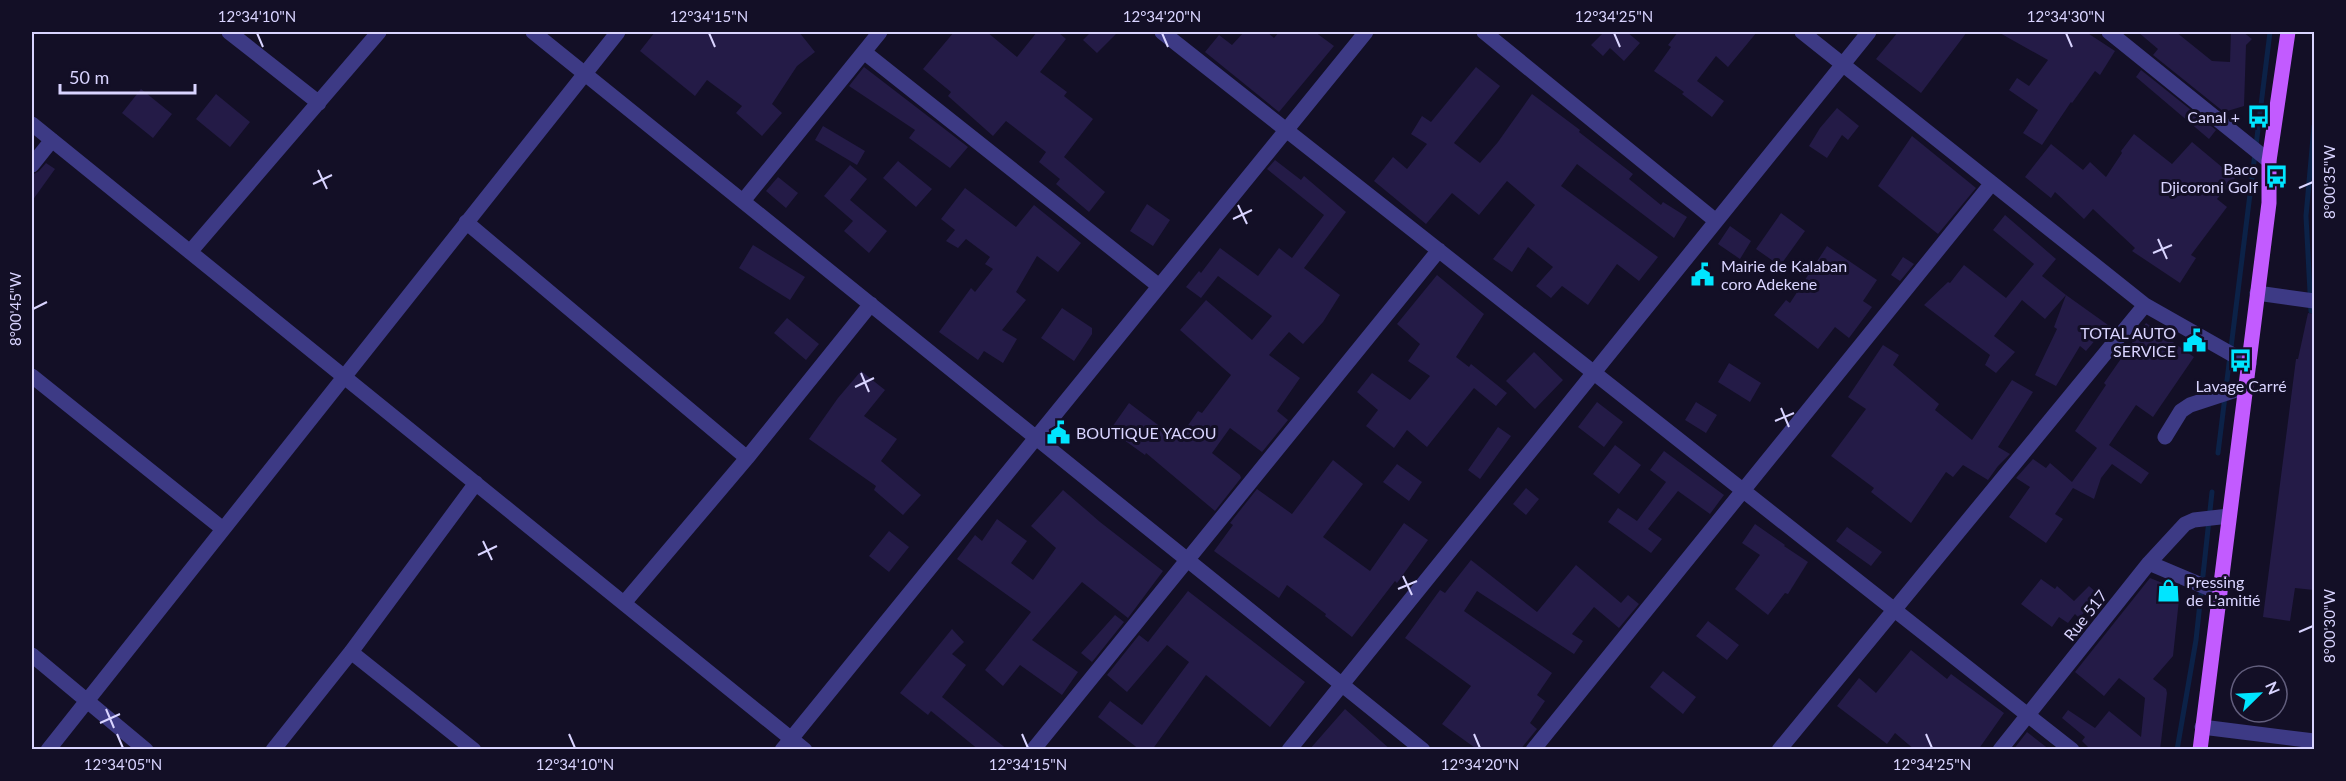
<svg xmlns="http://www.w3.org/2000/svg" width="2346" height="781" font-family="Lato,sans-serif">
<rect width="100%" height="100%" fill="#130f26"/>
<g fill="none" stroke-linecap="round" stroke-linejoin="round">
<!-- stream -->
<path stroke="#0c2248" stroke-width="5" d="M2314,126L2306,216L2311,311H2314
M2218,453L2270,32
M2177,750L2196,640L2212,492"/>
</g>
<!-- building -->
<path fill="#241b47" d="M655,32H799L815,52L797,66L772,104L782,113L762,136L736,113L742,106L707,80L695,96L640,51Z
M954,32H987L1017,57L1037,32H1058L1066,39L1040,72L1067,92L1064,96L1093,119L1064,157L1105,192L1089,212L1056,184L1060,179L1039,162L1046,152L1006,121L993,136L948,96L951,92L923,69Z
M1091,32H1118L1097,53L1083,40Z
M1244,32H1267L1274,38L1279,32H1315L1334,46L1279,112L1205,52L1219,35L1232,45Z
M1604,32H1627L1640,43L1624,61L1610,48L1603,56L1591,45Z
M1678,32H1757L1728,67L1716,56L1697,81L1724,101L1712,117L1682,94L1684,92L1654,71L1671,47L1668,45Z
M1898,32H1967L1921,93L1876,59Z
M1998,32H2086L2115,51L2100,75L2095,71L2072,103L2071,102L2042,145L2023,133L2038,110L2009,90L2017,78L2029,86L2048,60Z
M2138,32H2176L2212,61L2230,62L2231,32H2243L2252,39L2246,45L2244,106L2224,112L2153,55L2158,49Z
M864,67L968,147L950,168L909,138L915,130L849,86Z
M1476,67L1500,86L1454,143L1480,163L1498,142L1532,94L1580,130L1579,132L1633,174L1629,179L1661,205L1663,202L1687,217L1674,238L1577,164L1561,186L1658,257L1639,281L1617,264L1588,305L1562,286L1551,298L1536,286L1553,267L1528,247L1512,272L1493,259L1535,205L1507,181L1479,215L1452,193L1426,224L1374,181L1393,157L1407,169L1427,144L1411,134L1422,116L1431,122Z
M2141,70L2216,130L2209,139L2136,77Z
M141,89L172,114L153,138L122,113Z
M216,94L250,122L230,147L196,119Z
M1837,108L1859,126L1848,140L1842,135L1827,158L1809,146L1820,128Z
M823,126L865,151L857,165L815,140Z
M2134,134L2172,164L2192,142L2235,178L2217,199L2227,207L2191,255L2196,258L2180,283L2132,251L2135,248L2093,209L2084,219L2055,192L2051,198L2025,177L2051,144L2083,170L2090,162L2106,177L2122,153L2121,151Z
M1912,136L1976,188L1938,234L1878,186Z
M1275,160L1301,180L1304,176L1346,212L1304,268L1340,295L1323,322L1303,344L1289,332L1269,355L1300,378L1277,411L1288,420L1262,452L1230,428L1212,453L1240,475L1241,478L1215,511L1146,453L1145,455L1110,430L1129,403L1174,437L1181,429L1184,431L1198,411L1202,413L1231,375L1180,330L1206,300L1252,340L1272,316L1218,276L1201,298L1186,287L1199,271L1201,273L1220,248L1258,276L1279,248L1292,258L1324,215L1267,169Z
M898,161L932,189L916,207L883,178Z
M46,163L55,169L32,201V175L39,171Z
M850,165L867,179L850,200L887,231L869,253L844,231L853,221L824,196Z
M778,177L798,193L786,208L766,191Z
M965,188L1016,227L1034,205L1081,243L1058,272L1037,256L1016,292L1026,300L1002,330L1017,339L1003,363L984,351L978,360L939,332L971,288L975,292L993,269L985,264L990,257L966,239L958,248L946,241L955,230L941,219Z
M1147,204L1170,220L1153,246L1130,231Z
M1781,213L1805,231L1782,263H1776L1756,249Z
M2005,215L2056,259L2042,276L2066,295L2045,319L2022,300L1994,336L2015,352L1996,373L1985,365L1990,355L1924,305L1948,282L1950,283L1964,265L2006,298L2034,264L1993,230Z
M1730,226L1751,241L1740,259L1718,244Z
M753,245L805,277L790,300L739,268Z
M1827,246L1877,280L1863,301L1872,307L1849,338L1835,327L1818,349L1774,315L1786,300L1790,303Z
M1903,257L1914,264L1900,281L1891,275Z
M1437,275L1484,314L1456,357L1469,367L1471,364L1507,393L1496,406L1474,388L1427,447L1407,430L1394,448L1366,426L1378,410L1357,392L1372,373L1410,400L1430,376L1408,361L1420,344L1397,324Z
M2066,295L2108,325L2086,351L2080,346L2056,386L2035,375L2057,329L2054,327Z
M1062,308L1092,328V334L1074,361L1041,338Z
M2308,313L2314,314V590L2295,588L2290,621L2263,617L2296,359H2298Z
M787,318L819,344L806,360L774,333Z
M2146,323L2194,357L2153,417L2136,405L2109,445L2149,473L2141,484L2112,464L2101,478L2094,499L2073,488L2055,514L2063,519L2046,543L2009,517L2030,487L2016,478L2033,459L2046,468L2050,463L2072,482L2097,448L2075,431L2106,385L2104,383Z
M1883,345L1899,355L1893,365L1939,404L1935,410L1972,440L2012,380L2033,392L1998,447L2010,454L1998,466L1988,480L1963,465L1953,477L1946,472L1911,523L1871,492L1874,488L1831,456L1866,409L1848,397Z
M1534,352L1563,380L1535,409L1506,381Z
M1729,363L1761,383L1750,402L1718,382Z
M861,371L885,390L864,416L897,439L881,461L921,495L903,515L874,490L876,486L809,439L838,398Z
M1597,402L1623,422L1604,447L1578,427Z
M1696,402L1717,415L1706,433L1685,420Z
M1498,427L1511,436L1480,479L1468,470Z
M1615,445L1641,465L1619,494L1593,474Z
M1664,451L1724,495L1710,514L1678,491L1648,529L1662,539L1651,553L1608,522L1618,508L1637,521L1666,482L1650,470Z
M1333,460L1363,484L1323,537L1370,571L1404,523L1428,540L1397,583L1395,581L1352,637L1325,616L1326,614L1287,585L1279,598L1214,551L1233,525L1230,523L1257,489L1292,514Z
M1397,464L1422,482L1409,501L1383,482Z
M1526,488L1539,499L1526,515L1513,504Z
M1063,490L1100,522L1163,571L1128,618L1082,582L1032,640L1078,672L1062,695L1020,665L1003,686L985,670L1031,612L957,559L975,535L982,541L997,519L1027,541L1011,563L1033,580L1056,548L1031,526Z
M1755,524L1785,545L1784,546L1808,562L1788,594L1785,593L1768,615L1735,589L1760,555L1742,543Z
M1847,527L1882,552L1871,566L1836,541Z
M889,531L909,547L889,572L869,556Z
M1471,560L1537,612L1576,565L1621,603L1628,595L1639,604L1619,628L1594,607L1572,634L1583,641L1574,654L1477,591L1464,611L1552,673L1537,695L1545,701L1530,723L1537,729L1520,750H1478L1442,724L1471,686L1405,638L1440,590L1445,593Z
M2150,578L2180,590L2173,656L2153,679L2166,689L2167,693L2160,750H2091L2082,741L2085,737L2062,718L2068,710L2095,728L2109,711L2141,737L2145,698L2119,678L2104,696L2075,672Z
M2041,579L2055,589L2057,586L2074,601L2089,586L2100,596L2079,618L2075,614L2068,623L2059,617L2052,627L2021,604Z
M1188,591L1305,682L1270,727L1206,675L1152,750H1140L1098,717L1110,701L1142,725L1189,662L1167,645L1127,692L1107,675L1139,635L1148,642Z
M1115,615L1124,622L1092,662L1081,653Z
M1708,621L1739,645L1727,660L1696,636Z
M952,629L964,642L952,654L966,665L942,697L1008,750H979L931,711L928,715L900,693Z
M1911,650L1947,679L1951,674L2004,713L1978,750H1915L1895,733L1887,744L1837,706L1859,678L1876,693Z
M1663,671L1696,697L1683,714L1650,687Z
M1345,709L1391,750H1309Z
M2027,732L2050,750H2013Z"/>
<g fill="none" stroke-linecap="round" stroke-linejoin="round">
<!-- minor -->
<path stroke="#3d3a85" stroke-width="15" d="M229,32L319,103
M533,32L1423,750
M1162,32L2072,750
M1484,32L1716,221
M1802,32L2145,305L2249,364
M2109,32L2269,161
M864,52L1159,286
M32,124L805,750
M32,165L52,140
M743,201L880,32
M466,222L747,458
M190,252L379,32
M2257,293L2314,301
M32,376L223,529
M2165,437L2181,411L2190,405L2245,387
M2149,563L2185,524L2194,520L2229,516
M624,603L747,458L871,304
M351,652L474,750
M32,655L146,750
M2202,727L2314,741
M48,750L618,32
M273,750L351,652L476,483
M782,750L1366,32
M1033,750L1439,250
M1289,750L1869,32
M1533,750L1992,183
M1779,750L2145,305
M2000,750L2149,563L2220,593"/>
<!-- major -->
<path stroke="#c25bff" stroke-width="15" d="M2200,750L2269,203V161L2288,32"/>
</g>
<!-- ticks -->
<path fill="none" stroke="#d9d4ff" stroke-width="2" d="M257,33L263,47M709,33L715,47M1162,33L1168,47M1614,33L1620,47M2066,33L2072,47M318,170L327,189M313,184L332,175M2299,188L2313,182M1238,205L1247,224M1233,219L1252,210M2158,239L2167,259M2153,253L2172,245M33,309L47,302M861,373L869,392M855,387L874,378M1781,408L1789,427M1775,421L1794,413M483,541L492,560M478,555L497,546M1403,576L1412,595M1398,589L1417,581M2299,632L2313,626M106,709L114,728M100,723L120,714M117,734L123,748M569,734L575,748M1022,734L1028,748M1474,734L1480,748M1926,734L1932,748"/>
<!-- icons -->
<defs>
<symbol id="bus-bare" viewBox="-9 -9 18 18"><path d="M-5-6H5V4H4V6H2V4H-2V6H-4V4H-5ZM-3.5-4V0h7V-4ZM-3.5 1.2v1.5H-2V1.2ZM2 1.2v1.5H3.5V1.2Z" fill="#00e5ff" stroke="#130f26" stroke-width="2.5" paint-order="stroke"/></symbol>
<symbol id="civic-bare" viewBox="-9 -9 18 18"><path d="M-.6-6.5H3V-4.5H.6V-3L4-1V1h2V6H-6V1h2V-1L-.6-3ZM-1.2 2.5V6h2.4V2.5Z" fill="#00e5ff" stroke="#130f26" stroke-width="2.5" paint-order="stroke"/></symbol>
<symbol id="shop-bare" viewBox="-9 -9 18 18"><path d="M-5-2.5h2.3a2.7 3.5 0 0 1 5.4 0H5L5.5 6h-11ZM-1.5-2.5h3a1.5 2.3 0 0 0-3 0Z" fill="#00e5ff" stroke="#130f26" stroke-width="2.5" paint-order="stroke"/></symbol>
</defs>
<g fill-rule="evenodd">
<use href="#bus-bare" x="2242" y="100" width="33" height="33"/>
<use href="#bus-bare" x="2260" y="160" width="33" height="33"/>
<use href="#civic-bare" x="1686" y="258" width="33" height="33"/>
<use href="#civic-bare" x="2178" y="324" width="33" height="33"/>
<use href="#bus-bare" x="2224" y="344" width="33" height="33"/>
<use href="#civic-bare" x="1042" y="416" width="33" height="33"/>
<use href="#shop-bare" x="2152" y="574" width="33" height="33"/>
</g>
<g text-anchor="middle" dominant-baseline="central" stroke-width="6" stroke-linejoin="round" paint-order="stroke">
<!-- poi labels -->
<g font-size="16" fill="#d9d4ff" stroke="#130f26" text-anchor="end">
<text x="2240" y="116">Canal +</text>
<text x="2258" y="168">Baco<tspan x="2258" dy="18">Djicoroni Golf</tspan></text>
<text x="1721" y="265" text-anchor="start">Mairie de Kalaban<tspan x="1721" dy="18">coro Adekene</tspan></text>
<text x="2176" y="332">TOTAL AUTO<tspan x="2176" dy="18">SERVICE</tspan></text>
<text x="2241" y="385" text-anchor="middle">Lavage Carré</text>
<text x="1076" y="432" text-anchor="start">BOUTIQUE YACOU</text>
<text x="2186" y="581" text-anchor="start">Pressing<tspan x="2186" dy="18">de L'amitié</tspan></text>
</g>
<!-- street labels -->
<g font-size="16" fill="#d9d4ff" stroke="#130f26">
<text transform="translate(2085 615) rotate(-52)">Rue 517</text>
</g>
</g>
<!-- border -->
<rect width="2346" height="781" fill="none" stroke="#130f26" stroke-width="66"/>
<!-- north arrow -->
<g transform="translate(2259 694) rotate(66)"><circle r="28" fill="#130f26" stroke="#625e7d" stroke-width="1.5"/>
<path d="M0-4.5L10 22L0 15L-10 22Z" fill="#00e5ff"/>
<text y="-9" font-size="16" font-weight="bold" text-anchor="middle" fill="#d9d4ff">N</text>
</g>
<!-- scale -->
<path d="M60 84v9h135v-9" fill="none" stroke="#d9d4ff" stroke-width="3"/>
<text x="69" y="84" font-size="18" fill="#d9d4ff" stroke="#130f26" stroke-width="4.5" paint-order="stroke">50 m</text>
<rect x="33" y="33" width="2280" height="715" fill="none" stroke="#d9d4ff" stroke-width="2"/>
<g font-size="15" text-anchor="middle" fill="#d9d4ff">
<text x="257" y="22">12°34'10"N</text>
<text x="709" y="22">12°34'15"N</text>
<text x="1162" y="22">12°34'20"N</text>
<text x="1614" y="22">12°34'25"N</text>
<text x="2066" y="22">12°34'30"N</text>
<text transform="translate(2330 182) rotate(-90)" y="5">8°00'35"W</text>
<text transform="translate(16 309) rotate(-90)" y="5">8°00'45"W</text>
<text transform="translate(2330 626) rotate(-90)" y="5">8°00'30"W</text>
<text x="123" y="770">12°34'05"N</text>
<text x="575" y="770">12°34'10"N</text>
<text x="1028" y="770">12°34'15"N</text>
<text x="1480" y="770">12°34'20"N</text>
<text x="1932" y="770">12°34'25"N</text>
</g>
</svg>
